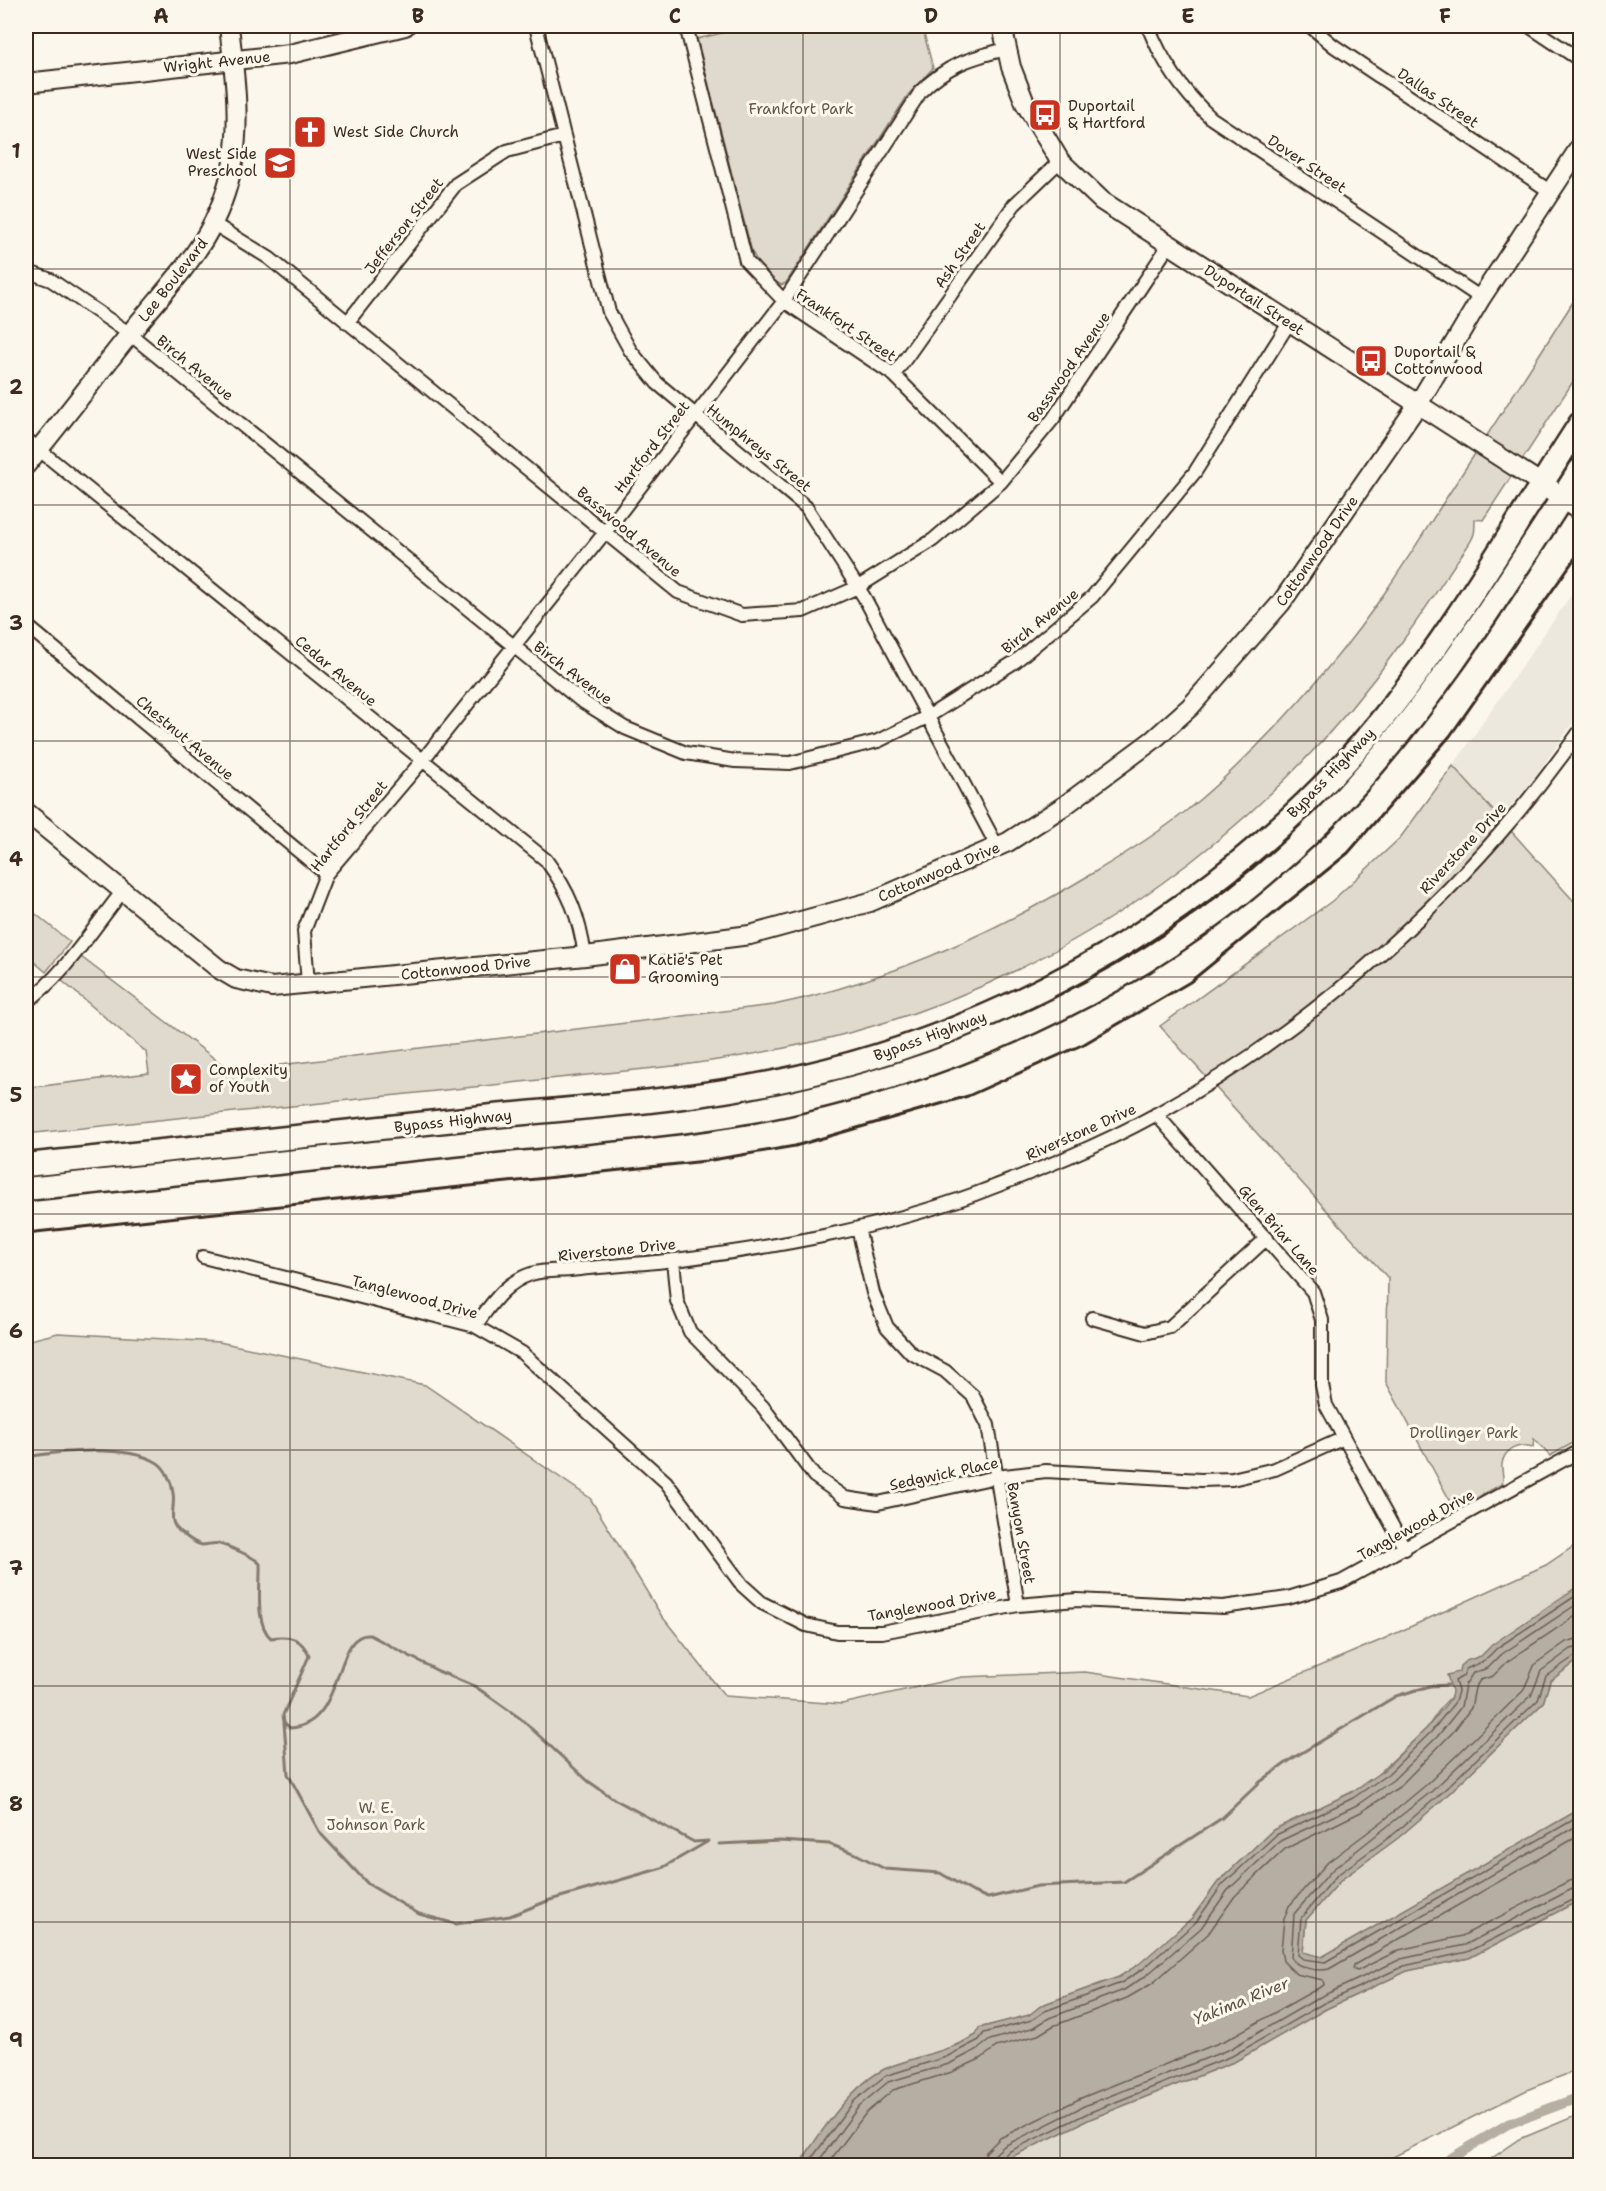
<svg xmlns="http://www.w3.org/2000/svg" width="1606" height="2191" font-family="'Shantell Sans',sans-serif">
<rect width="100%" height="100%" fill="#fbf7ec"/>
<filter id="ink" filterUnits="userSpaceOnUse"><feTurbulence type="fractalNoise" baseFrequency=".0167" numOctaves="2"/><feDisplacementMap in="SourceGraphic" scale="12" xChannelSelector="R" yChannelSelector="G"/><feConvolveMatrix kernelMatrix="1 2 1 2 8 2 1 2 1" color-interpolation-filters="sRGB"/></filter>
<g filter="url(#ink)">
<!-- built -->
<path fill="#ede8dd" d="M694,26H751L697,39Z
M1580,582V713L1532,781L1500,819L1453,766Z"/>
<!-- green -->
<path fill="#dfd9ce" stroke="#8d8276" stroke-width="1.5" d="M751,26H922L933,68L908,95L786,283L781,285L765,275L752,252L697,39Z
M1580,291V371L1483,520L1475,519C1475,524 1475,530 1474,534C1471,544 1461,555 1455,564C1437,591 1420,617 1401,643C1271,827 1074,971 856,1031C799,1047 741,1057 683,1065L26,1134V1088L149,1073L146,1052L61,980L81,957L231,1071L774,1005C888,981 994,933 1093,873C1125,854 1157,834 1186,811C1241,766 1290,714 1335,659C1376,610 1409,556 1443,503C1489,432 1535,362 1580,291Z
M1453,766L1580,908V1439L1550,1456L1534,1439L1533,1447C1519,1443 1504,1449 1502,1464C1501,1472 1505,1477 1502,1484L1455,1510L1386,1382L1388,1278L1160,1026L1332,901L1400,838Z
M26,906L70,942L46,972L26,955Z
M58,1333L219,1342L425,1385L590,1498L661,1615L725,1696L842,1704L962,1677L1085,1672L1248,1696L1379,1641L1546,1565L1580,1542V1585L1515,1630L1442,1706L1427,1728L1374,1778L1350,1793L1273,1830L1218,1882L1192,1918L1139,1965L1119,1977L1042,2005L1030,2015L979,2028L976,2035C949,2051 919,2056 889,2067C853,2082 820,2133 799,2165L26,2166V1341Z
M1580,1659V1809L1322,1957L1303,1953L1306,1920L1342,1879L1398,1838L1441,1801L1543,1703L1550,1681Z
M1580,1900V2069L1529,2089L1377,2165L1003,2166L1011,2157L1090,2119L1236,2061L1326,2009L1407,1971L1469,1958Z
M1580,2114V2165H1482L1520,2139Z"/>
<!-- water -->
<path fill="#b6aea2" stroke="#85796d" stroke-width="1.5" d="M1580,1585V1659L1550,1681L1543,1703L1441,1801L1398,1838L1342,1879L1306,1920L1303,1952L1322,1957L1580,1809V1900L1469,1958L1407,1971L1326,2009L1236,2061L1090,2119L1011,2157L1003,2165H799C820,2133 853,2082 889,2067C918,2056 949,2052 976,2035L979,2028L1029,2015L1042,2005L1119,1977L1139,1964L1192,1918L1218,1882L1273,1830L1350,1793L1384,1770L1427,1728L1451,1698L1452,1691L1447,1675L1459,1672L1460,1666L1466,1661L1481,1656L1493,1644Z"/>
<g fill="none" stroke-linecap="round" stroke-linejoin="round">
<!-- shore -->
<path stroke="#6c5f53" stroke-width="1.5" d="M1580,1647L1571,1649L1541,1671L1531,1696L1432,1791L1332,1870L1294,1914L1291,1958C1298,1968 1317,1972 1329,1969L1580,1824
M1580,1654L1575,1656L1546,1676L1538,1700L1437,1797L1395,1833L1337,1875L1301,1918L1298,1955L1303,1959L1325,1962L1580,1816
M1580,1835L1354,1965L1353,1969L1357,1971L1399,1950L1462,1936L1569,1881L1580,1879
M806,2166L854,2101L885,2076L946,2057L979,2040L984,2033L1032,2020L1045,2011L1121,1983L1143,1969L1196,1922L1222,1885L1276,1835L1353,1798L1388,1774L1431,1732L1455,1702L1458,1691L1455,1681L1463,1676L1466,1669L1484,1661L1497,1648L1580,1593
M815,2166L859,2106L888,2082L949,2064L978,2049L990,2040L1035,2027L1049,2018L1124,1990L1147,1975L1201,1928L1228,1890L1280,1841L1357,1805L1393,1780L1437,1737L1461,1707L1465,1685L1473,1673L1488,1668L1502,1654L1580,1602
M826,2166L866,2113L893,2090L952,2072L982,2058L996,2047L1038,2035L1053,2026L1127,1998L1153,1983L1208,1934L1235,1896L1285,1849L1361,1812L1399,1787L1453,1732L1471,1708L1475,1688L1480,1680L1493,1676L1508,1661L1580,1613
M982,2166L986,2152L1000,2138L1081,2098L1226,2040L1324,1985L1323,1980L1296,1974L1283,1961L1281,1950L1284,1919L1289,1906L1328,1862L1384,1820L1426,1785L1523,1691L1535,1664L1566,1642L1580,1638
M991,2166L993,2156L1004,2146L1084,2106L1230,2049L1320,1997L1401,1959L1465,1945L1572,1889L1580,1888
M999,2166L1000,2160L1008,2152L1088,2113L1234,2055L1324,2003L1404,1966L1467,1952L1580,1896"/>
<!-- stream -->
<path stroke="#85796d" stroke-width="3" d="M26,1457C59,1451 126,1445 156,1462C166,1467 172,1483 173,1493C176,1509 165,1522 183,1534C188,1538 196,1544 202,1545C208,1545 215,1542 220,1544C230,1547 255,1557 260,1564C261,1584 254,1624 271,1638C290,1635 302,1638 309,1656L283,1715L284,1722L290,1728C347,1724 332,1631 370,1635L438,1671L476,1687L521,1719L588,1781L614,1799L694,1842L708,1841
M284,1723L288,1774L320,1833L368,1884L419,1914L456,1924L510,1916L550,1900L662,1868L707,1842
M719,1844L780,1841L829,1844L856,1854L885,1869L940,1873L973,1892L988,1898L1038,1886L1124,1882L1222,1818L1260,1782L1293,1758L1396,1696L1430,1686L1448,1685"/>
<!-- canal -->
<path stroke="#b6aea2" stroke-width="10" d="M1438,2166L1508,2124L1580,2097"/>
<defs>
<path id="street" d="M536,26L609,312L630,350L657,383L806,507L864,597L998,848
M686,26L746,261L784,301L894,375L1001,482
M1148,26C1162,62 1182,91 1211,118L1481,298
M1310,26L1334,46L1551,192
M1529,26L1580,60
M214,224L269,258L678,592L742,615L803,611L858,587L933,540L1001,482L1053,419L1169,245
M26,271L51,280L130,334L580,700L625,728L686,753L735,761L790,763L878,741L929,716L1016,661L1092,597L1195,472L1289,323
M347,323L456,184L507,151L564,136
M894,375L1014,205L1060,161
M26,439L546,860C570,893 579,916 585,956
M26,625L326,874
M308,984L304,931L326,874L422,761L606,531L784,301L921,91C947,65 970,58 1006,49
M26,1002C63,977 94,927 122,892
M1156,1114L1313,1292L1322,1320V1385L1326,1405L1405,1549
M858,1228L873,1293L887,1327L911,1353L945,1371L973,1396L988,1425L1018,1605
M203,1257L475,1326L522,1353L666,1482L742,1585L762,1603L806,1625L837,1632H882L1018,1605L1077,1600L1223,1607L1288,1598L1341,1582L1580,1451
M673,1260L677,1301L690,1332L763,1407L814,1476L845,1498L878,1503L996,1477L1046,1471L1201,1480L1232,1479L1275,1469L1344,1438
M1092,1318L1145,1333L1170,1327L1267,1238
M475,1326C491,1305 504,1283 531,1274C543,1270 558,1271 570,1270C605,1266 640,1264 675,1260C776,1247 879,1229 975,1194C1036,1171 1099,1146 1155,1115C1320,1024 1473,884 1580,731"/>
<path id="secondary" d="M1002,26L1011,67L1025,103L1060,161L1102,201L1542,484
M26,83L290,54L405,26
M26,465C64,419 100,371 137,325C181,271 220,235 233,162C241,117 234,71 229,26
M26,812L219,969L236,979L272,987L585,956L750,935L870,902L1008,842L1064,806L1153,740L1190,707L1281,603L1417,406L1481,298L1580,147"/>
<path id="primary" d="M1542,484L1580,510"/>
<path id="highway" d="M26,1165C175,1150 325,1134 474,1118C574,1108 677,1102 775,1082C990,1038 1187,929 1338,770C1434,667 1504,541 1580,424
M26,1189C174,1174 322,1158 471,1143C564,1133 659,1128 752,1111C963,1072 1168,975 1321,822C1426,716 1500,595 1580,470"/>
</defs>
<!-- street casing -->
<use href="#street" stroke="#3b2a1e" stroke-width="16"/>
<!-- secondary casing -->
<use href="#secondary" stroke="#3b2a1e" stroke-width="22"/>
<!-- primary casing -->
<use href="#primary" stroke="#3b2a1e" stroke-width="24"/>
<!-- highway casing -->
<use href="#highway" stroke="#3b2a1e" stroke-width="27"/>
<!-- street -->
<use href="#street" stroke="#fbf7ec" stroke-width="12"/>
<!-- secondary -->
<use href="#secondary" stroke="#fbf7ec" stroke-width="18"/>
<!-- primary -->
<use href="#primary" stroke="#fbf7ec" stroke-width="20"/>
<!-- highway -->
<use href="#highway" stroke="#fbf7ec" stroke-width="22"/>
<!-- rail -->
<path stroke="#3b2a1e" stroke-width="3" d="M26,1233L706,1161L795,1146L968,1096L1084,1044L1190,982L1348,853L1450,736L1580,551"/>
</g>
</g>
<!-- grid -->
<path fill="none" stroke="#3b2a1e" stroke-width="1.5" stroke-opacity="0.55" d="M290,26V2166M546,26V2166M803,26V2166M1060,26V2166M1316,26V2166M26,269H1580M26,505H1580M26,741H1580M26,977H1580M26,1214H1580M26,1450H1580M26,1686H1580M26,1922H1580"/>
<!-- icons -->
<defs>
<symbol id="bus-square" viewBox="-11 -11 22 22"><rect x="-9" y="-9" width="18" height="18" rx="4" fill="#c8321e" stroke="#fbf7ec"/><path d="M-5-6H5V4H4V6H2V4H-2V6H-4V4H-5ZM-3.5-4V0h7V-4ZM-3.5 1.2v1.5H-2V1.2ZM2 1.2v1.5H3.5V1.2Z" fill="#fff"/></symbol>
<symbol id="church-square" viewBox="-11 -11 22 22"><rect x="-9" y="-9" width="18" height="18" rx="4" fill="#c8321e" stroke="#fbf7ec"/><path d="M-1.2-6h2.4v3.5h3.3v2.4h-3.3V6h-2.4V-.1h-3.3v-2.4h3.3Z" fill="#fff"/></symbol>
<symbol id="school-square" viewBox="-11 -11 22 22"><rect x="-9" y="-9" width="18" height="18" rx="4" fill="#c8321e" stroke="#fbf7ec"/><path d="M0-5L7-2L0 1L-7-2ZM-4 1L0 2.5L4 1V4Q0 6-4 4Z" fill="#fff"/></symbol>
<symbol id="shop-square" viewBox="-11 -11 22 22"><rect x="-9" y="-9" width="18" height="18" rx="4" fill="#c8321e" stroke="#fbf7ec"/><path d="M-5-2.5h2.3a2.7 3.5 0 0 1 5.4 0H5L5.5 6h-11ZM-1.5-2.5h3a1.5 2.3 0 0 0-3 0Z" fill="#fff"/></symbol>
<symbol id="sight-square" viewBox="-11 -11 22 22"><rect x="-9" y="-9" width="18" height="18" rx="4" fill="#c8321e" stroke="#fbf7ec"/><path d="M0-6L1.8-2.2L6-1.7L2.9 1.2L3.7 5.4L0 3.3L-3.7 5.4L-2.9 1.2L-6-1.7L-1.8-2.2Z" fill="#fff"/></symbol>
</defs>
<g fill-rule="evenodd">
<use href="#bus-square" x="1026" y="96" width="38" height="38"/>
<use href="#church-square" x="291" y="113" width="38" height="38"/>
<use href="#school-square" x="261" y="144" width="38" height="38"/>
<use href="#bus-square" x="1352" y="342" width="38" height="38"/>
<use href="#shop-square" x="606" y="950" width="38" height="38"/>
<use href="#sight-square" x="167" y="1060" width="38" height="38"/>
</g>
<g text-anchor="middle" dominant-baseline="central" stroke-width="6" stroke-linejoin="round" paint-order="stroke">
<!-- street labels -->
<g font-size="15" fill="#3b2a1e" stroke="#fbf7ec">
<text transform="translate(217 62) rotate(-6)">Wright Avenue</text>
<text transform="translate(1438 98) rotate(34)">Dallas Street</text>
<text transform="translate(1307 164) rotate(34)">Dover Street</text>
<text transform="translate(404 226) rotate(-52)">Jefferson Street</text>
<text transform="translate(960 255) rotate(-55)">Ash Street</text>
<text transform="translate(173 280) rotate(-52)">Lee Boulevard</text>
<text transform="translate(1254 300) rotate(33)">Duportail Street</text>
<text transform="translate(846 325) rotate(34)">Frankfort Street</text>
<text transform="translate(1069 367) rotate(-55)">Basswood Avenue</text>
<text transform="translate(195 368) rotate(39)">Birch Avenue</text>
<text transform="translate(652 447) rotate(-52)">Hartford Street</text>
<text transform="translate(759 448) rotate(39)">Humphreys Street</text>
<text transform="translate(629 532) rotate(40)">Basswood Avenue</text>
<text transform="translate(1317 551) rotate(-55)">Cottonwood Drive</text>
<text transform="translate(1040 621) rotate(-39)">Birch Avenue</text>
<text transform="translate(336 671) rotate(40)">Cedar Avenue</text>
<text transform="translate(573 673) rotate(37)">Birch Avenue</text>
<text transform="translate(185 738) rotate(40)">Chestnut Avenue</text>
<text transform="translate(1331 773) rotate(-46)">Bypass Highway</text>
<text transform="translate(349 826) rotate(-51)">Hartford Street</text>
<text transform="translate(1463 848) rotate(-47)">Riverstone Drive</text>
<text transform="translate(939 872) rotate(-23)">Cottonwood Drive</text>
<text transform="translate(466 968) rotate(-6)">Cottonwood Drive</text>
<text transform="translate(930 1036) rotate(-20)">Bypass Highway</text>
<text transform="translate(453 1121) rotate(-6)">Bypass Highway</text>
<text transform="translate(1081 1132) rotate(-24)">Riverstone Drive</text>
<text transform="translate(1279 1230) rotate(49)">Glen Briar Lane</text>
<text transform="translate(617 1250) rotate(-6)">Riverstone Drive</text>
<text transform="translate(415 1297) rotate(15)">Tanglewood Drive</text>
<text transform="translate(944 1474) rotate(-12)">Sedgwick Place</text>
<text transform="translate(1416 1525) rotate(-29)">Tanglewood Drive</text>
<text transform="translate(1021 1533) rotate(80)">Banyon Street</text>
<text transform="translate(932 1605) rotate(-10)">Tanglewood Drive</text>
</g>
<!-- poi labels -->
<g font-size="15" fill="#3b2a1e" stroke="#fbf7ec" text-anchor="start">
<text x="1068" y="106">Duportail<tspan x="1068" dy="17">&amp; Hartford</tspan></text>
<text x="333" y="132">West Side Church</text>
<text x="257" y="154" text-anchor="end">West Side<tspan x="257" dy="17">Preschool</tspan></text>
<text x="1394" y="352">Duportail &amp;<tspan x="1394" dy="17">Cottonwood</tspan></text>
<text x="648" y="960">Katie's Pet<tspan x="648" dy="17">Grooming</tspan></text>
<text x="209" y="1070">Complexity<tspan x="209" dy="17">of Youth</tspan></text>
</g>
<!-- park labels -->
<g font-size="15" fill="#64564a" stroke="#fbf7ec">
<text x="801" y="109">Frankfort Park</text>
<text x="1464" y="1433">Drollinger Park</text>
<text x="376" y="1808">W. E.<tspan x="376" dy="17">Johnson Park</tspan></text>
</g>
<!-- water labels -->
<g font-size="16" font-style="italic" fill="#605246" stroke="#fbf7ec">
<text transform="translate(1241 2001) rotate(-22)">Yakima River</text>
</g>
</g>
<!-- margin -->
<rect width="1606" height="2191" fill="none" stroke="#fbf7ec" stroke-width="66"/>
<rect x="33" y="33" width="1540" height="2125" fill="none" stroke="#3b2a1e" stroke-width="2"/>
<g font-size="20" text-anchor="middle" font-weight="bold" fill="#3b2a1e">
<text x="161" y="23">A</text>
<text x="418" y="23">B</text>
<text x="675" y="23">C</text>
<text x="931" y="23">D</text>
<text x="1188" y="23">E</text>
<text x="1445" y="23">F</text>
<text x="16" y="158">1</text>
<text x="16" y="394">2</text>
<text x="16" y="630">3</text>
<text x="16" y="866">4</text>
<text x="16" y="1102">5</text>
<text x="16" y="1338">6</text>
<text x="16" y="1575">7</text>
<text x="16" y="1811">8</text>
<text x="16" y="2047">9</text>
</g>
</svg>
